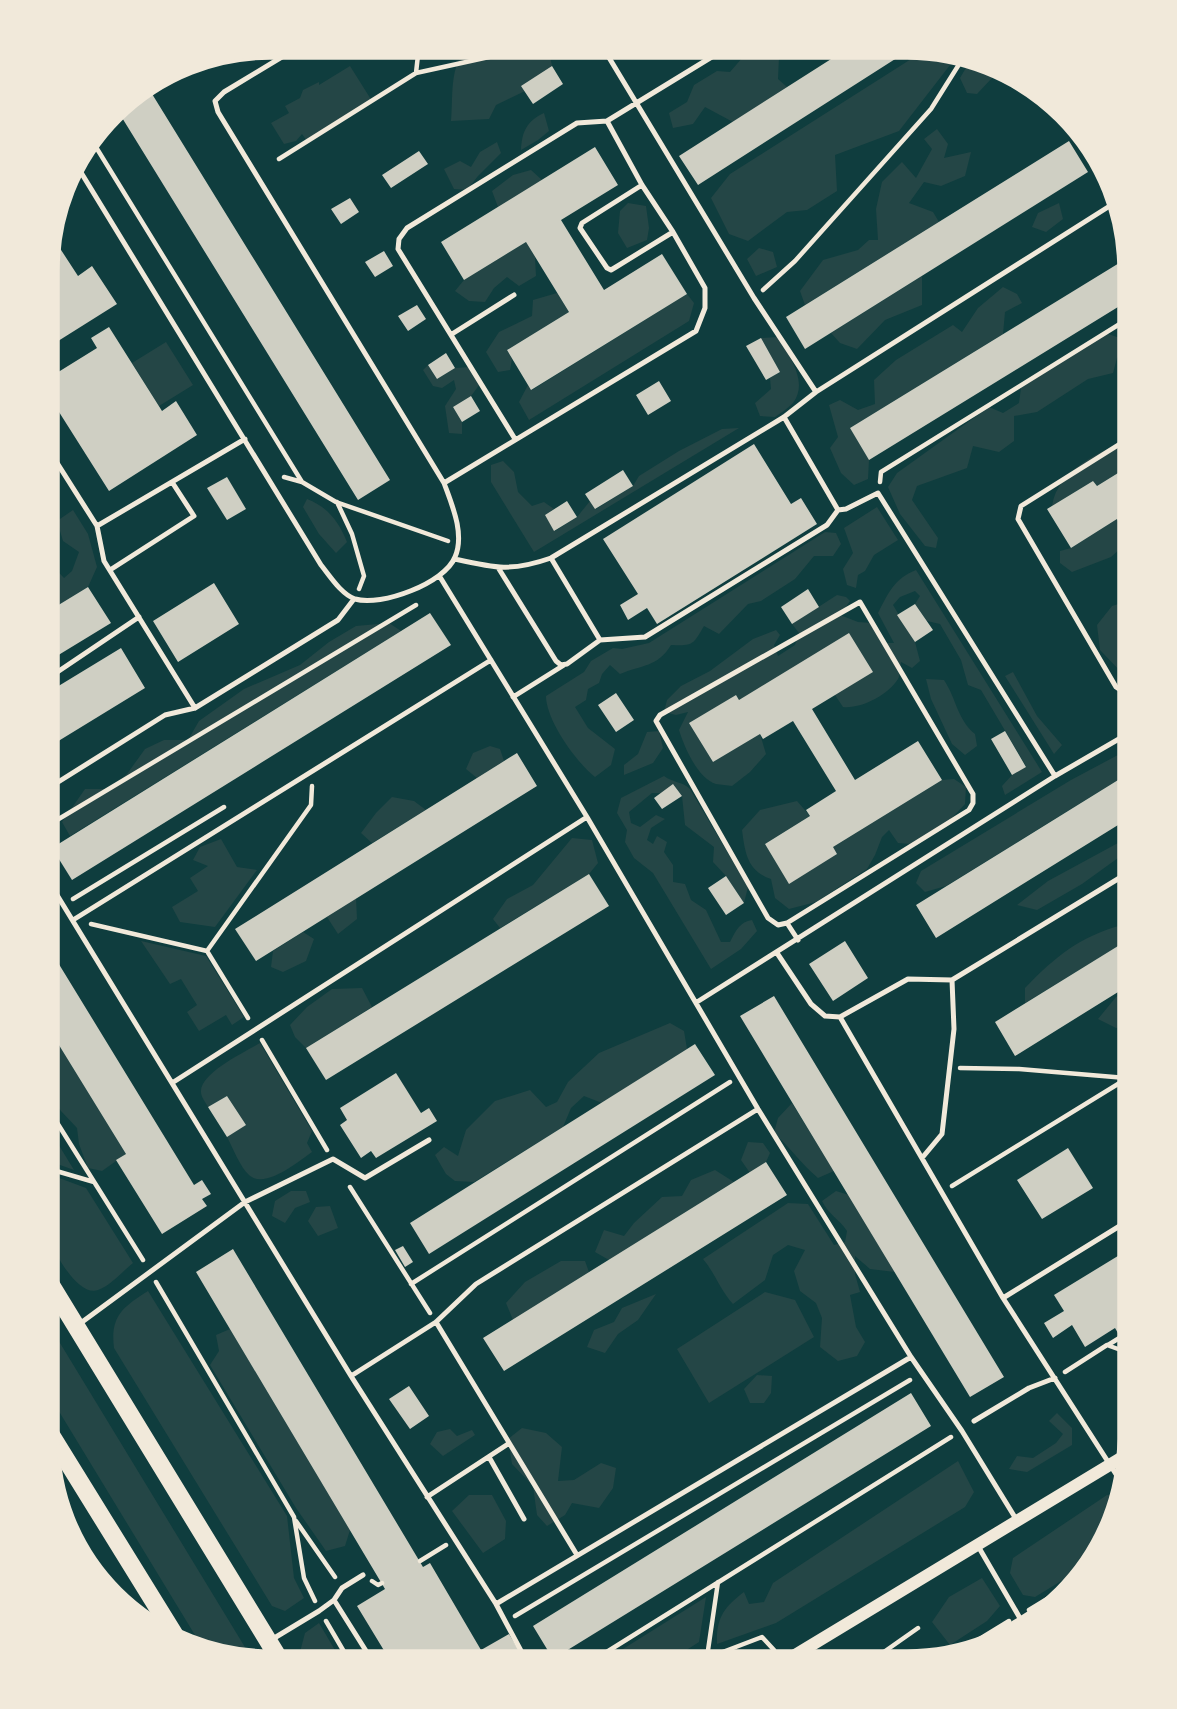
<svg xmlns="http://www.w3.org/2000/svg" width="1177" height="1709" font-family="Mulish,sans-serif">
<rect width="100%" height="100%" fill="#0f3d3e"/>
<!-- green -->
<path fill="#244646" d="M428,46H548L552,66L525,91L496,105L489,119L451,121C453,100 450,74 461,56L432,54Z
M930,47H937L957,56L899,131L835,155L837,191L807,210L787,212L748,241L729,234L711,198L730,174Z
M749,50L779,57L778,79L787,87L733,122L705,107L693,124L673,128L669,113L687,102L694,85L717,71L730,72Z
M970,61L991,70L992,78L977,94L967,93L960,78Z
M350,66L372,101L307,141L302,134L296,141L284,144L271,123L289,113L285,106L300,98L303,90L319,82V85Z
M544,113L549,131L538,140L521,150C522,131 527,121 544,113Z
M937,129L948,144L944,158L971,152L965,176L941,186L924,182L909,203L933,212L939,222L805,305L800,291L823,260L858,250L869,240H878L876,209L882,182L902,162L916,178L932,149L924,139Z
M497,142L501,153L478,176L467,190L454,189L444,169L460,161L471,167L480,152Z
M531,170L542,180L498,207L492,191L513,175Z
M628,203L646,206L649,228L647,240L627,248L618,233L620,211Z
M1059,203L1063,219L1046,232L1032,227L1038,213Z
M526,242L535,257L536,276L519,286L507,277L494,288L485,302L469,301L455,291L464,280Z
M759,248L773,252L777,267L756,276L747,259Z
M922,276V305L885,320L857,349L840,343L831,333Z
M1003,287L1017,294L1022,303L1005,312L1003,334L850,428L869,460L868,479L854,485L841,473L830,448L838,437L829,405L840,400L858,410L875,404L874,380L896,360L953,325L962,332L978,308Z
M557,293L569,312L507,350L512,359L510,370L498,372L486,352L499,332L532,316L533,300Z
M687,294L694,303L689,321L529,420L519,402L528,385L532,390Z
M1131,331V346L1117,358L1113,373L1088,379L1037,412L1014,416V441L999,452L973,446L967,468L917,486L912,500L938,538L936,548L925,546L900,514L888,487L897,473L989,407L1003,413L1019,403L1021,388L1105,333L1120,338Z
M778,337C789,356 809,382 793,403C788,408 781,413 775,417L760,416L755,403L771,389L770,378L780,372L761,338Z
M166,342L193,385L159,406L132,363Z
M428,365L437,379L455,368L470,367L480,384L471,396L453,407L462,422V434L449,433L445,406L456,389L454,380L442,388L433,386L423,370Z
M739,428L534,552L491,482V465L503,461L514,472L518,492L532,506L544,502L554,509L545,515L555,531L577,517L590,501L596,509L633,486L639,476L679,451L722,429Z
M1131,438V465L1097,486L1093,481L1052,506C1058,468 1100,453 1131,438Z
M307,499C328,507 339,522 347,542L336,553L319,534L303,507Z
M877,507L898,540L874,555L865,571L858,575L856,588L847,585L843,569L853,553L844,528Z
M73,510L88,534L97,567L88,587L47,612V564L49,562L64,578L72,571L79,552L63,541L57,521Z
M1117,519L1120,525L1129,520V541L1111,557L1072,572L1060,563V551L1071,548Z
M825,532L836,533L841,544L833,556H814L795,579L761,601L748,604L719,634L704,626C693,645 693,646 671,645C658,667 641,665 620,674L610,665L602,674L599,683L588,689L586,700L575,707L588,728L615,749L611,765L595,777C576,762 546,720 546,696L584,672L591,661L613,648L622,649L649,643Z
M916,570L1042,772L1005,795L1002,786L1012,775L1026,766L981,690L968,685L961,660L940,624L927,621L915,604L920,596L915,591L900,597L893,605L915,642L920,661L912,668L901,662C900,667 901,674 898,679C888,695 861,709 843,707L835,695L739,700L736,695L690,724L713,762L760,734L766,754L750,772L732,786C727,785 721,785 716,784C697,778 684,746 679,730L688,712L676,715L664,712L667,700L681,686L710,671L753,639L776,630L780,635L774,645L778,656L795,645L799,633L792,624L837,595L846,597L850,601L840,615L858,622L872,623L885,643H894L878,613C889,592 894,579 916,570Z
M1131,597V624L1122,630L1131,646V675L1123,674L1100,650L1097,625L1112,606L1128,601Z
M389,623L401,631L70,836L62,822L85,789H110L127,774L145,749L164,740H188L199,721L244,689L300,665L329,642L356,626Z
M1013,672L1037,716L1062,745L1054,754L1005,676Z
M926,679L944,680C957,700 957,719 975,734L977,746L965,755L952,744L931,699Z
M659,731L663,748L653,763L624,775V765L638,754L647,732Z
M490,746L500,749L504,761L477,778L466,769L473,753Z
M1131,748V772L946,886L925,892L916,883L921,871L1071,780Z
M664,776C673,783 682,781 690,789L748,887L744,903L726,876L713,862L714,847L685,825L682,796L674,785L661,793H652L629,812L631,823L640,827L656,815L665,819L651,828L647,840L653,844L657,836L667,842L664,852L673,865V882L685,884L691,900L706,910L721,942H730C736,930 740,922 752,920L757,931L741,949L711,969L653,873L634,858L625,842L627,830L617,813L621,798Z
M954,779L966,787L965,804L950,820L911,844L898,843L889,830L882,837L875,855L867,869L816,902L789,909L775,898L771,879C747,871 745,852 742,830L760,810L797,801L810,816L765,844L789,883L833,847L942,780Z
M392,797L414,801L426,810L372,843L361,833L376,813Z
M572,838L592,840L598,863L589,874L500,928L493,919L507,899L533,885Z
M221,839L237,867L257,870L215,927L180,922L172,907L198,891L190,878L208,866L193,860L200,847Z
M1118,843V858L1082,884L1037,910L1017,905L1048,881Z
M356,898L357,919L338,934L327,917Z
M1122,925L1127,941L1025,1003V988C1056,956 1079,937 1122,925Z
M303,932L314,939L306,961L283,972L271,967L273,951Z
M141,941L206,956L244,1017L232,1025L226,1015L199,1031L187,1012L197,1005L181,979L170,984Z
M362,988L372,1007L306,1048L295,1037L290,1025L307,1007L332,989Z
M1131,988V1025L1116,1028L1098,1019L1116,997Z
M670,1023L684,1031L687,1049L602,1103L584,1096L571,1108L563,1127L474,1182L455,1181L446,1174L435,1155L444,1147L458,1156L466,1130L495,1101L530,1090L546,1107L557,1102L568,1082L599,1053Z
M46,1024L126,1154L102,1171L88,1168L79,1144L77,1128L61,1111L46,1091Z
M260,1043L312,1131L307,1143L312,1152C299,1161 265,1190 249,1175C240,1167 233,1148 227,1137L245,1125L227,1096L208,1107C206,1103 201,1097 201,1092C200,1073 245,1052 260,1043Z
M792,1103L834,1171L818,1178C801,1164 790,1147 774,1133L778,1118Z
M46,1124L74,1170L46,1160Z
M748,1142L763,1143L770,1153L766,1162L750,1173L741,1160Z
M715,1170L734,1182L609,1260L595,1252L604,1230L624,1236L634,1223L662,1197L682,1196L691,1180Z
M51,1175L86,1188L133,1263C123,1271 110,1286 98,1290C77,1298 49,1245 46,1228C43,1213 46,1194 46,1179Z
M291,1191H306L310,1202L295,1208L285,1223L272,1216L275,1201Z
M836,1191L849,1195L895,1272L870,1269L855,1256V1274L860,1292L850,1295L856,1327L865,1342L857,1356L838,1361L820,1347L822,1318L816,1303L800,1291L794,1271L805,1250L788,1245L773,1255L765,1280L733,1304C720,1290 715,1273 703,1259L788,1203L808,1204L834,1245L845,1242L847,1231C839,1219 828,1214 822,1201Z
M330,1206L338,1228L318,1236L308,1221L316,1207Z
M561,1261H585L589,1272L513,1320L506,1303L525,1282Z
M148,1291L287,1516L294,1578L304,1598L285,1611L272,1606L114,1348C110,1316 123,1307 148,1291Z
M765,1292L795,1300L814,1337L709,1403L677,1349Z
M656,1294L638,1320L618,1334L605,1353L587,1347L594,1330L614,1322L622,1308Z
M46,1320L254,1662H241L201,1645L46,1390Z
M230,1329L350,1530L345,1546L326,1551L296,1508L210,1365L219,1351L216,1335Z
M757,1375L772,1376L771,1393L764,1403H750L744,1389Z
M1057,1413L1072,1428V1445L1027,1472L1009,1469L1017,1456L1033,1458L1056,1443L1063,1434L1049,1421Z
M522,1428L546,1433L562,1447L558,1481L574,1480L601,1463L616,1468L613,1488L599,1508L572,1503L565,1515L547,1526L537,1515L533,1486L512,1464L508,1439Z
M450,1429L457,1436L472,1430L475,1435L443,1456L430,1444L437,1432Z
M958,1461L974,1492L965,1507L776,1623L717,1644C716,1618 724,1607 744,1592L749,1604L764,1602L773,1583Z
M469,1495H492L506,1521L505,1539L483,1553L452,1511Z
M1107,1495L1117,1496L1094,1561L1035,1597L1023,1595L1010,1573L1013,1558Z
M982,1578L1000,1606L987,1621L950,1645L932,1622L949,1597Z
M706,1597L699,1642L666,1663H619L607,1659Z
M319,1623L342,1662H306L300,1652L305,1633Z"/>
<!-- building -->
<path fill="#cfcfc3" d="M850,47H914L698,185L679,156Z
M552,66L563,84L533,104L521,86Z
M169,74L170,76L149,89L390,480L358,500L116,108L122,101Z
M1069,141L1088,172L805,349L786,317Z
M595,147L618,185L561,220L604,290L662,254L687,294L531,390L507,350L569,312L526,242L464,280L441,242Z
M419,151L428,164L391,188L382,175Z
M350,198L359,212L341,224L331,209Z
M50,233L78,276L92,266L117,304L47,348V240Z
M384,251L393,266L375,277L365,262Z
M1129,257L1131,270V299L869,460L850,428Z
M417,305L426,319L408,331L398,316Z
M109,327L162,411L176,401L197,435L109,491L47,393V379L97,348L91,338Z
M761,338L780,372L766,380L746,346Z
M446,353L455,368L437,379L428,365Z
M659,381L671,401L648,415L636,395Z
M471,396L480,411L462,422L453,407Z
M754,444L791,504L801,498L817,524L657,624L647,608L628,620L620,605L638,594L603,539Z
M1131,465V518L1120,525L1117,519L1071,548L1047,509L1093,481L1097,486Z
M623,470L633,486L595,509L585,494Z
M227,477L246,509L227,520L207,488Z
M567,501L577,517L554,531L545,515Z
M214,583L239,624L178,662L153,621Z
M88,587L111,623L47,662V612Z
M808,589L819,607L792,624L781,607Z
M915,604L933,630L915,642L897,615Z
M430,613L451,645L72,880L52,848Z
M849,633L873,672L812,709L855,780L918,741L942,780L833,847L837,854L789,884L765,844L810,816L806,810L836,791L793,721L763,739L760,734L713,762L689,723L736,695L739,700Z
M121,648L145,688L47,748V693Z
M616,693L634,720L616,732L598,705Z
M1005,731L1026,767L1012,775L991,739Z
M517,753L537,786L256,961L235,929Z
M1131,772V817L936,938L916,905Z
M673,784L682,796L662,809L654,798Z
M589,874L609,906L326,1080L306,1048Z
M726,876L744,903L726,915L708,888Z
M1131,938V984L1015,1056L995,1022Z
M845,941L868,978L833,1001L809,964Z
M46,943L194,1185L202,1180L211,1194L202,1199L207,1206L162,1234L116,1160L126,1154L46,1024Z
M774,996L1004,1377L970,1397L740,1016Z
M695,1044L715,1075L429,1254L410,1223Z
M396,1073L421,1113L429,1108L437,1121L376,1158L371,1151L361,1158L340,1125L347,1120L340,1108Z
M227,1096L246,1125L227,1137L208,1107Z
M1068,1148L1093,1188L1042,1219L1017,1180Z
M766,1162L787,1195L504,1371L483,1338Z
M403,1246L413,1262L405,1267L395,1250Z
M1131,1248V1343L1122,1340L1115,1328L1085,1347L1072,1325L1053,1338L1044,1323L1064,1311L1054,1295Z
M233,1249L423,1567L430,1563L481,1650L509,1634L526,1662H391L357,1606L385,1589L196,1272Z
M409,1386L429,1416L410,1429L389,1399Z
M911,1393L931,1426L553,1659L533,1626Z"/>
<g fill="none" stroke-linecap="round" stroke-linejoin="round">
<!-- path -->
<path stroke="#f1e9da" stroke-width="4.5" d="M416,73L419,46
M91,139L302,482
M279,159L416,73L539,46
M763,290L795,261L931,109L963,58
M284,477L302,482L336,502L448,541
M880,482L881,472L1131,317
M337,502L352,534L364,576L359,589
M47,826L416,605
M73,899L224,807
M91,924L207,951L248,1018
M207,951L311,805L312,786
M262,1040L327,1150
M960,1068L1019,1069L1126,1078
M46,1105L143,1260
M46,1168L94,1182
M952,1186L1131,1076
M350,1187L430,1313
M156,1282L294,1517L304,1578L315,1601
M411,1284L730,1082
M1108,1345L1129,1332L1124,1323
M1065,1372L1107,1345L1118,1349
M296,1521L335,1577
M420,1561L446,1545
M372,1581L378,1585L382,1583
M1029,1610L1070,1585
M515,1616L910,1380
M326,1621L350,1662
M960,1651L1009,1621
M707,1657L718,1582
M589,1663L951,1437
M698,1663L707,1658L762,1637L774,1650
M859,1663L881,1654L918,1628"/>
<!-- service -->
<path stroke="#f1e9da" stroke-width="5" d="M602,46L754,298L816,392
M607,54L619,47
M607,121L728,47
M74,161L321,565C330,576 341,594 355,599C381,607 445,583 455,557C465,534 452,505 444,483L218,112L215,101L224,92L300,46
M642,185L582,223L580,228L607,268L611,270L616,267L673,232
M452,334L514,295
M784,417L838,510
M47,447L97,526L104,561L195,708
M444,483L696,331L705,308V288L673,232L642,185L607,121L577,123L407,228L399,239L398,249L515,439
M97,526L245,439
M455,559C495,568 511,572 551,558L784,417L816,392L1116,202
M499,569L556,661L561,665L567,664L600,640L551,558
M110,570L194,516L172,482
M440,577L587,817L758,1109L911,1357L962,1431L1016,1519
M600,640L645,637L827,525L838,510L846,509L878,493L1055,776
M47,679L139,617
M1131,694L1125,693L1116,687L1018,519L1021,506L1131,437
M513,697L564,665
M47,789L165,715L195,708L338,620L354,599
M46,877L351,1376L496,1604L527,1662
M73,920L491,660
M787,923L969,810L973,803V794L860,602L660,715L656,721L768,918L778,925L787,923L798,940
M777,953L811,1004L825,1016L840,1017L1003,1298L1121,1482
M697,1002L1055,776L1131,732
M840,1017L908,979L952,980L1131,871
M172,1083L587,817
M922,1158L942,1134L954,1029L952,980
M1003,1298L1131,1219
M436,1322L577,1555
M78,1325L245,1202L333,1159L365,1178L429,1140
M1131,1357L1129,1353L1131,1352
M351,1376L436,1322L476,1284L758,1109
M974,1421L1029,1388L1055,1378
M489,1457L524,1519
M427,1497L508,1444
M978,1546L1024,1625
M334,1600L373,1662
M496,1604L911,1357
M144,1622L157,1615
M271,1640L319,1611L334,1600L342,1588L363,1575"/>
<!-- tertiary -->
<path stroke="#f1e9da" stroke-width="12" d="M782,1663L1131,1452"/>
<!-- primary -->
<path stroke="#f1e9da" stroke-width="18" d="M46,1277L281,1662
M46,1427L174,1634"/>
</g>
<!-- crop -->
<path d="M0 0H1177V1709H0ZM270 58H907A212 212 0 0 1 1119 270V1439A212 212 0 0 1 907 1651H270A212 212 0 0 1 58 1439V270A212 212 0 0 1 270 58Z" fill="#f1e9da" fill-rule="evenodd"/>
<path fill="none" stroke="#f1e9da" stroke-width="3.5" d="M270 58H907A212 212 0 0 1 1119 270V1439A212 212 0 0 1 907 1651H270A212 212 0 0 1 58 1439V270A212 212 0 0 1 270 58Z"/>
</svg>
